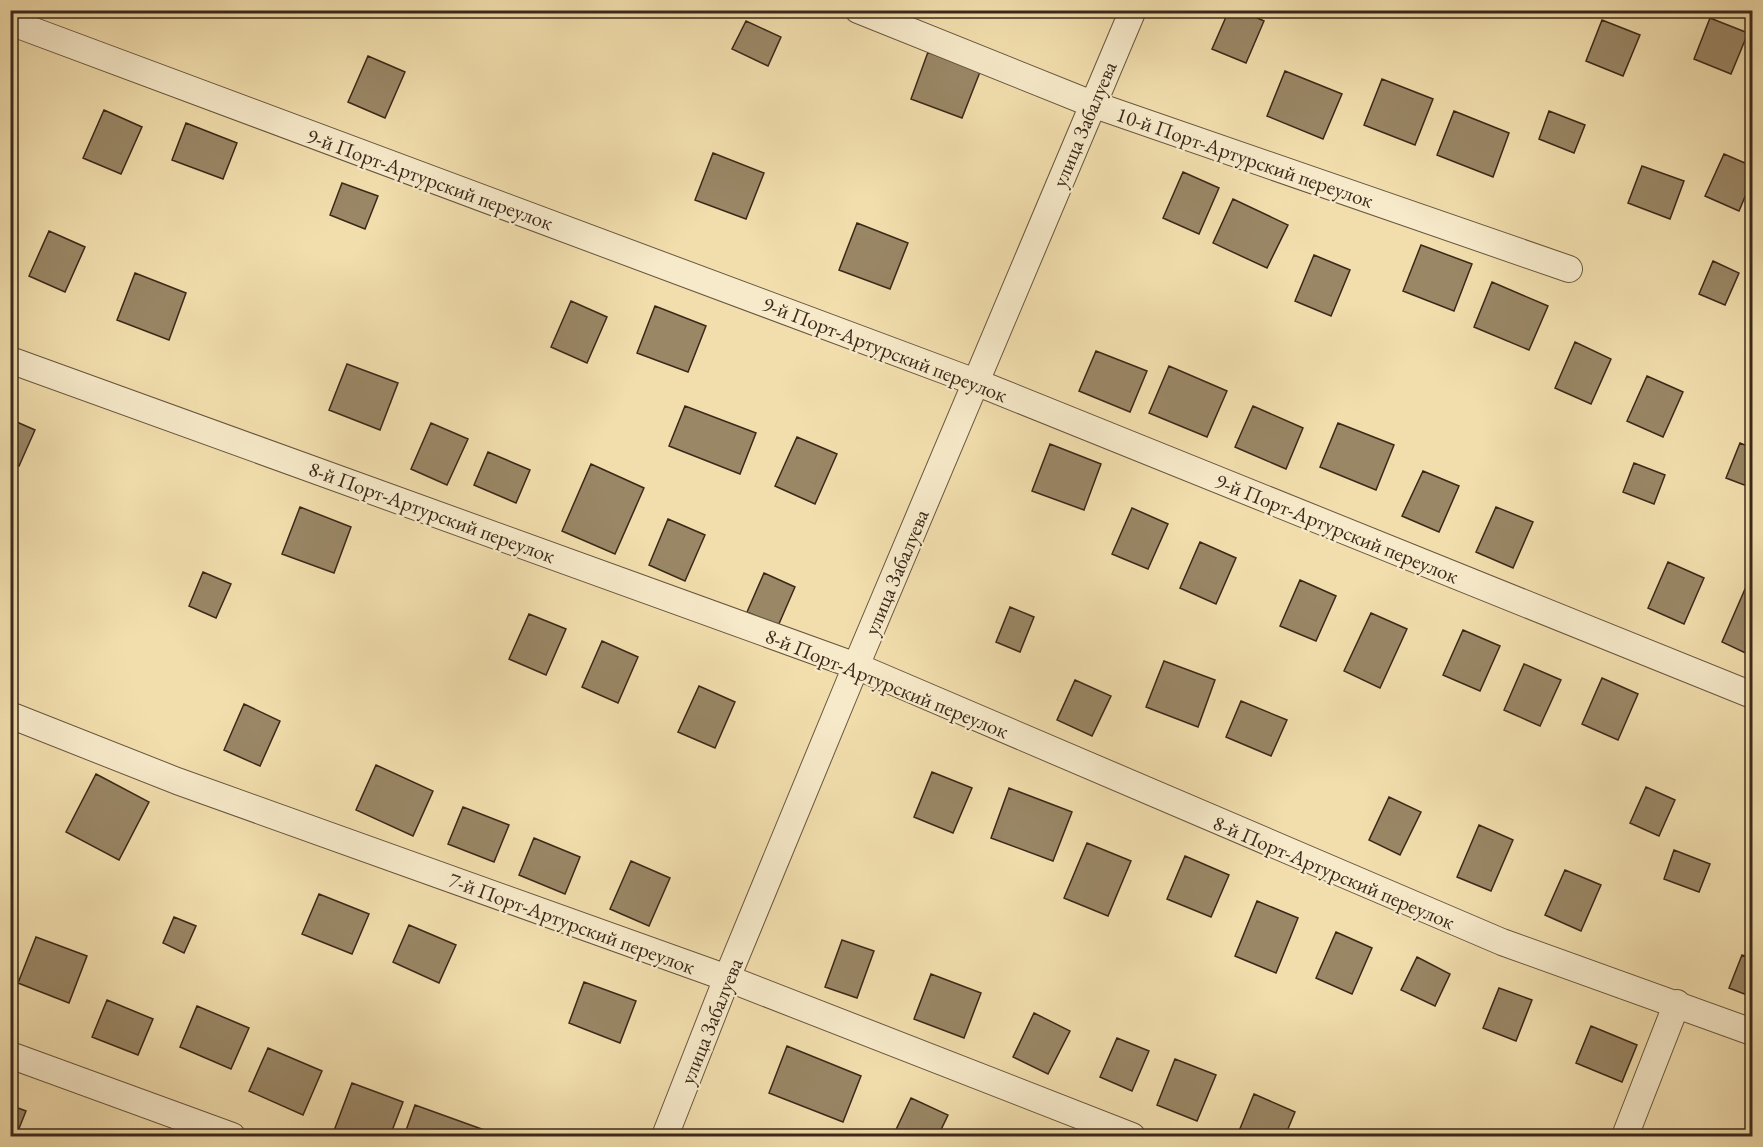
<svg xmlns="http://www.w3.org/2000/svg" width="1763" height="1147" font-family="'EB Garamond',serif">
<rect width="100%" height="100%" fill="#f2dead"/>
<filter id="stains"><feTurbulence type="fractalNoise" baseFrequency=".00333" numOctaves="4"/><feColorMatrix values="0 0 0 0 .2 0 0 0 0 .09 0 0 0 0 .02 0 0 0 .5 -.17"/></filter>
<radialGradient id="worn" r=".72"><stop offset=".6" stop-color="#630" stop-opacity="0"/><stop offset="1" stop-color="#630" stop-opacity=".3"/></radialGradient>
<!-- building -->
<path fill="#9a8766" stroke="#3b281a" stroke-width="1.5" d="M1229,10H1240L1264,21L1246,63L1212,49Z
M1710,18L1748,33L1731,74L1694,59Z
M1602,20L1640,35L1623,76L1586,61Z
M746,21L781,37L768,66L732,49Z
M928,52L980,72L962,118L911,99Z
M368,56L405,72L385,118L348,102Z
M1285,71L1342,94L1323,139L1267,116Z
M1382,79L1433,99L1415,145L1364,125Z
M104,110L142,127L121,174L83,158Z
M1454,111L1509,133L1493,177L1437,155Z
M1549,111L1585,125L1574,153L1539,139Z
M186,123L237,143L223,179L172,160Z
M713,153L764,173L746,219L695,200Z
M1724,154L1752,166V180L1739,211L1705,196Z
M1642,166L1684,181L1670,219L1628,203Z
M1183,172L1219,188L1199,234L1163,218Z
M342,183L378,196L365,229L330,215Z
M1233,199L1288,225L1267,268L1213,243Z
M857,223L908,243L890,289L839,270Z
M49,231L85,247L65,292L29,276Z
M1421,245L1472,264L1454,311L1403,291Z
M1314,255L1350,270L1331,316L1295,301Z
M1713,261L1739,273L1725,305L1699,294Z
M135,273L186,293L169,340L117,320Z
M1492,282L1548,306L1529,350L1474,327Z
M571,301L607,317L587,363L551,347Z
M655,306L706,326L688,372L637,353Z
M1575,342L1611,359L1591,404L1555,388Z
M1096,351L1147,371L1130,412L1079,391Z
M347,364L398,383L380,430L329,410Z
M1169,366L1227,391L1207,437L1149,413Z
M1647,376L1683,392L1663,437L1627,421Z
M685,406L756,433L740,474L669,446Z
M1253,406L1303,428L1286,469L1235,447Z
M10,419L35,430L19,466L10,462Z
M431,423L468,439L447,485L411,469Z
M1338,423L1394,445L1376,490L1320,467Z
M797,437L837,454L815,504L775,486Z
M1740,443L1752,448V488L1726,478Z
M1050,444L1101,464L1084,510L1032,491Z
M488,452L530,470L516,503L474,485Z
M1634,463L1665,475L1654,504L1623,492Z
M591,464L644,488L615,554L562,531Z
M1423,471L1459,486L1439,532L1402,516Z
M300,507L351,527L334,573L282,554Z
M1496,507L1533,522L1513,568L1476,552Z
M1132,508L1168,524L1148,569L1112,554Z
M668,519L705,535L685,581L649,565Z
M1200,542L1236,558L1216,604L1180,588Z
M1668,562L1704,578L1684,624L1648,608Z
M203,572L231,584L216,618L189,606Z
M764,573L795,587L778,626L747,612Z
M1300,580L1336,596L1316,641L1280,626Z
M1745,589L1752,593V656L1722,642Z
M1010,607L1034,617L1020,652L996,642Z
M1371,613L1407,629L1380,688L1344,671Z
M529,614L566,629L546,675L509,659Z
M1463,630L1500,646L1480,691L1443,675Z
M602,641L638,657L618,703L582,687Z
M1164,661L1215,680L1198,727L1146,707Z
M1524,664L1561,680L1540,726L1504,710Z
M1602,678L1638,694L1618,740L1582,724Z
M1075,680L1111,696L1092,736L1057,720Z
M699,686L735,702L715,748L678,732Z
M1241,701L1287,720L1271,756L1226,737Z
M244,704L280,721L260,766L224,750Z
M376,765L433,791L413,836L356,810Z
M932,772L972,788L953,833L914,817Z
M96,774L149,802L119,860L66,832Z
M1646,787L1675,800L1659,836L1630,823Z
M1009,788L1072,812L1053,861L991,838Z
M1389,797L1421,812L1400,855L1369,840Z
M463,807L509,825L494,862L448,844Z
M1479,825L1513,840L1491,891L1457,877Z
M534,838L580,857L565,894L519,875Z
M1087,843L1131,861L1108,916L1064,898Z
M1674,850L1710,864L1699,892L1664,879Z
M1185,856L1229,875L1211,917L1167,899Z
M631,861L670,878L649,926L610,909Z
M1565,870L1601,885L1581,931L1545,915Z
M319,894L369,914L352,954L302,934Z
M1257,901L1298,918L1276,973L1235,956Z
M174,917L196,926L184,953L163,943Z
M409,925L456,945L439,983L393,962Z
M1336,932L1372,948L1352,994L1316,978Z
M36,937L87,956L69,1003L18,983Z
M842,940L874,951L857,998L825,987Z
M1742,955L1752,959V997L1729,988Z
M1417,957L1450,974L1435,1006L1401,990Z
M931,974L981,993L964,1038L914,1019Z
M584,982L636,1001L620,1043L569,1023Z
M1499,988L1532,1000L1516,1041L1483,1028Z
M107,1000L153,1019L138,1055L92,1037Z
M197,1006L249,1028L231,1069L180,1047Z
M1034,1013L1070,1031L1048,1074L1013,1057Z
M1591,1026L1637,1045L1622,1082L1576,1063Z
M1117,1038L1149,1051L1132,1091L1100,1077Z
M787,1046L861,1076L843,1122L769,1093Z
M268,1048L322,1071L303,1115L249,1091Z
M1175,1059L1216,1075L1197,1121L1157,1105Z
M352,1083L403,1102L390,1136H332Z
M1254,1094L1295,1112L1285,1136H1237Z
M911,1098L948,1115L938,1136H893Z
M10,1105L26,1111L16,1136H10Z
M415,1105L501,1136H404Z"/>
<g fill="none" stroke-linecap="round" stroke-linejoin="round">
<defs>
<path id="street" d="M858,10L1092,104L1569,269
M10,22L978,383L1752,695
M10,360L856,666L1502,942L1752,1032
M10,715L177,781L727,978L1132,1136
M10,1055L232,1136
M665,1136L727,978L856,666L1133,10
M1625,1136L1677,1003"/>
</defs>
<!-- street casing -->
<use href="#street" stroke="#69563f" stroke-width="28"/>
<!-- street -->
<use href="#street" stroke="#f7eaca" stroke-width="26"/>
</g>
<g text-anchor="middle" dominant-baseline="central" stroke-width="4.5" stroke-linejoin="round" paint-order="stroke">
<!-- street labels -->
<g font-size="21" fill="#3b281a" stroke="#f7eaca">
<text transform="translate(1084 124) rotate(-67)">улица Забалуева</text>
<text transform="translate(1245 157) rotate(19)">10-й Порт-Артурский переулок</text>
<text transform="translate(430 179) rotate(20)">9-й Порт-Артурский переулок</text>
<text transform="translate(885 349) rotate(21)">9-й Порт-Артурский переулок</text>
<text transform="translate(432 512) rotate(20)">8-й Порт-Артурский переулок</text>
<text transform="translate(1337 528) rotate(22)">9-й Порт-Артурский переулок</text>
<text transform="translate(896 572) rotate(-67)">улица Забалуева</text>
<text transform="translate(887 683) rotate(22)">8-й Порт-Артурский переулок</text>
<text transform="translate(1334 872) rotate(23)">8-й Порт-Артурский переулок</text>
<text transform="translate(572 923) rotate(20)">7-й Порт-Артурский переулок</text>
<text transform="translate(711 1021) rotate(-68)">улица Забалуева</text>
</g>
</g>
<!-- margin -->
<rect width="1763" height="1147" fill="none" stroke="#f2dead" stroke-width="36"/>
<rect x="12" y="12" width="1739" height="1123" fill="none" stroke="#3b281a" stroke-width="3"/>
<rect x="18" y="18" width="1727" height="1111" fill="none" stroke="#3b281a" stroke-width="1.5"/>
<rect width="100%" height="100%" filter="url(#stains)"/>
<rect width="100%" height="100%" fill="url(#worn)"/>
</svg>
